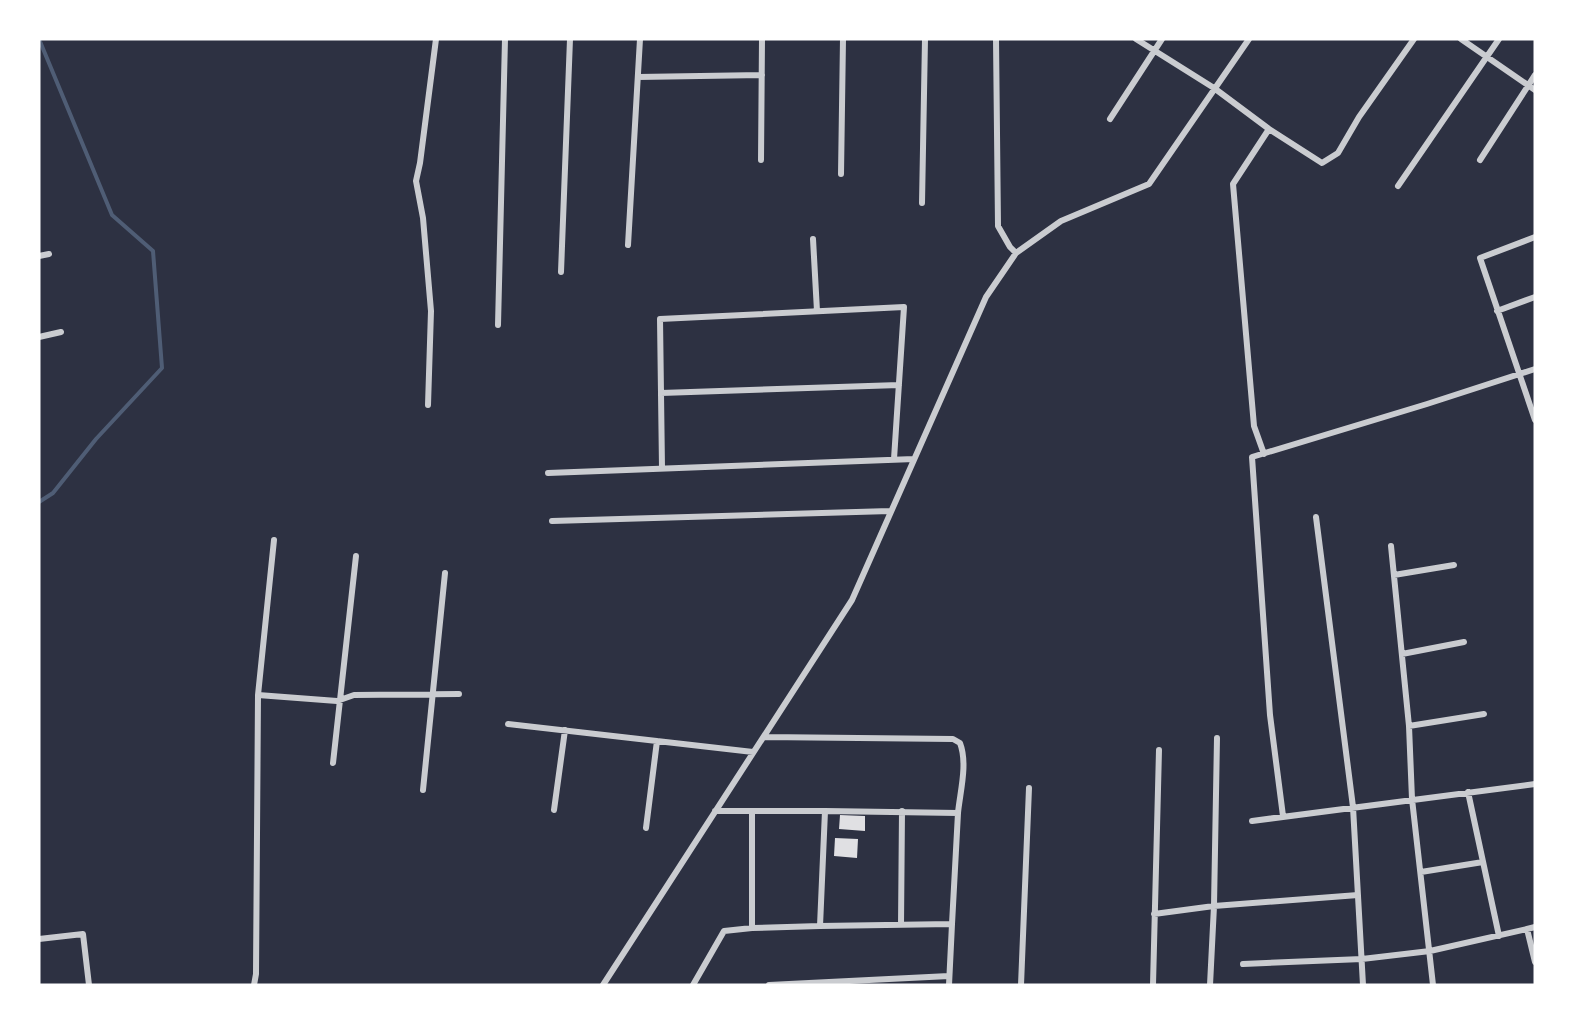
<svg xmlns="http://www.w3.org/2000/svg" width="1574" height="1024" font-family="'Noto Serif',serif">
<rect width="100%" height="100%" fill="#2d3142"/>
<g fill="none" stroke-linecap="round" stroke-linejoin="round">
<!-- stream -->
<path stroke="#4f5d75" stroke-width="4" d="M39,502L53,493L96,439L162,368L153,251L112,215L39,39"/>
</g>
<!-- building -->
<path fill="#e0e0e3" d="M840,815L865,816V831L839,829Z
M835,838L858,839L857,858L834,856Z"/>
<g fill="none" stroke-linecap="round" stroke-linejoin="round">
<!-- minor -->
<path stroke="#caccd0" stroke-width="6" d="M996,39L998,226L1010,247L1016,253
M1136,39L1214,88L1269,129L1322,163L1338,153L1359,117L1414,39
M1461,39L1535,90
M638,77L762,75
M1110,119L1162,39
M761,160L762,39
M1480,160L1535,75
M841,174L843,39
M1398,186L1499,39
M922,203L925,39
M1535,237L1480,258L1535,420
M813,239L817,311
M628,245L640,39
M39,256L49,254
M561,272L570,39
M1497,311L1535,297
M498,325L505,39
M39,337L61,332
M661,393L899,385
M428,405L431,311L423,218L416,181L420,163L436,39
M1264,454L1254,426L1233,184L1269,129
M662,468L660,319L904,307L894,459
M548,473L914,459
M1316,517L1353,807L1363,985
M552,521L890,511
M1391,546L1409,726L1412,799L1433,985
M1394,575L1454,565
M1402,654L1464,642
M258,695L337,701L354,695L459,694
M508,724L753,752
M1409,726L1484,714
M764,737L953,739L960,743C968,764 960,792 958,813L825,811L820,926L952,924L949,985
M333,763L356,556
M423,790L445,573
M1468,792L1499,936
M554,810L565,730
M715,811H825
M1283,816L1270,715L1252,457L1427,404L1535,369
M1252,821L1535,784
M646,828L657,741
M1421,872L1483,862
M1154,914L1214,906L1217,738
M952,924L958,813
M901,925L902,811
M1535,927L1527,929L1535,962
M752,928L820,926
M39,939L83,934L89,985
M1243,964L1362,959L1430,951L1527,929
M254,985L256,974L258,695L274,540
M603,985L852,600L986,297L1016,253L1061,221L1149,184L1249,39
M693,985L724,931L752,928V812
M769,985L949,976
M1021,985L1029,788
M1153,985L1159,750
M1210,985L1214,906L1358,895"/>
</g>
<!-- border -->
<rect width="1574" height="1024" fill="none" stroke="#ffffff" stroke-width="81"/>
</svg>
